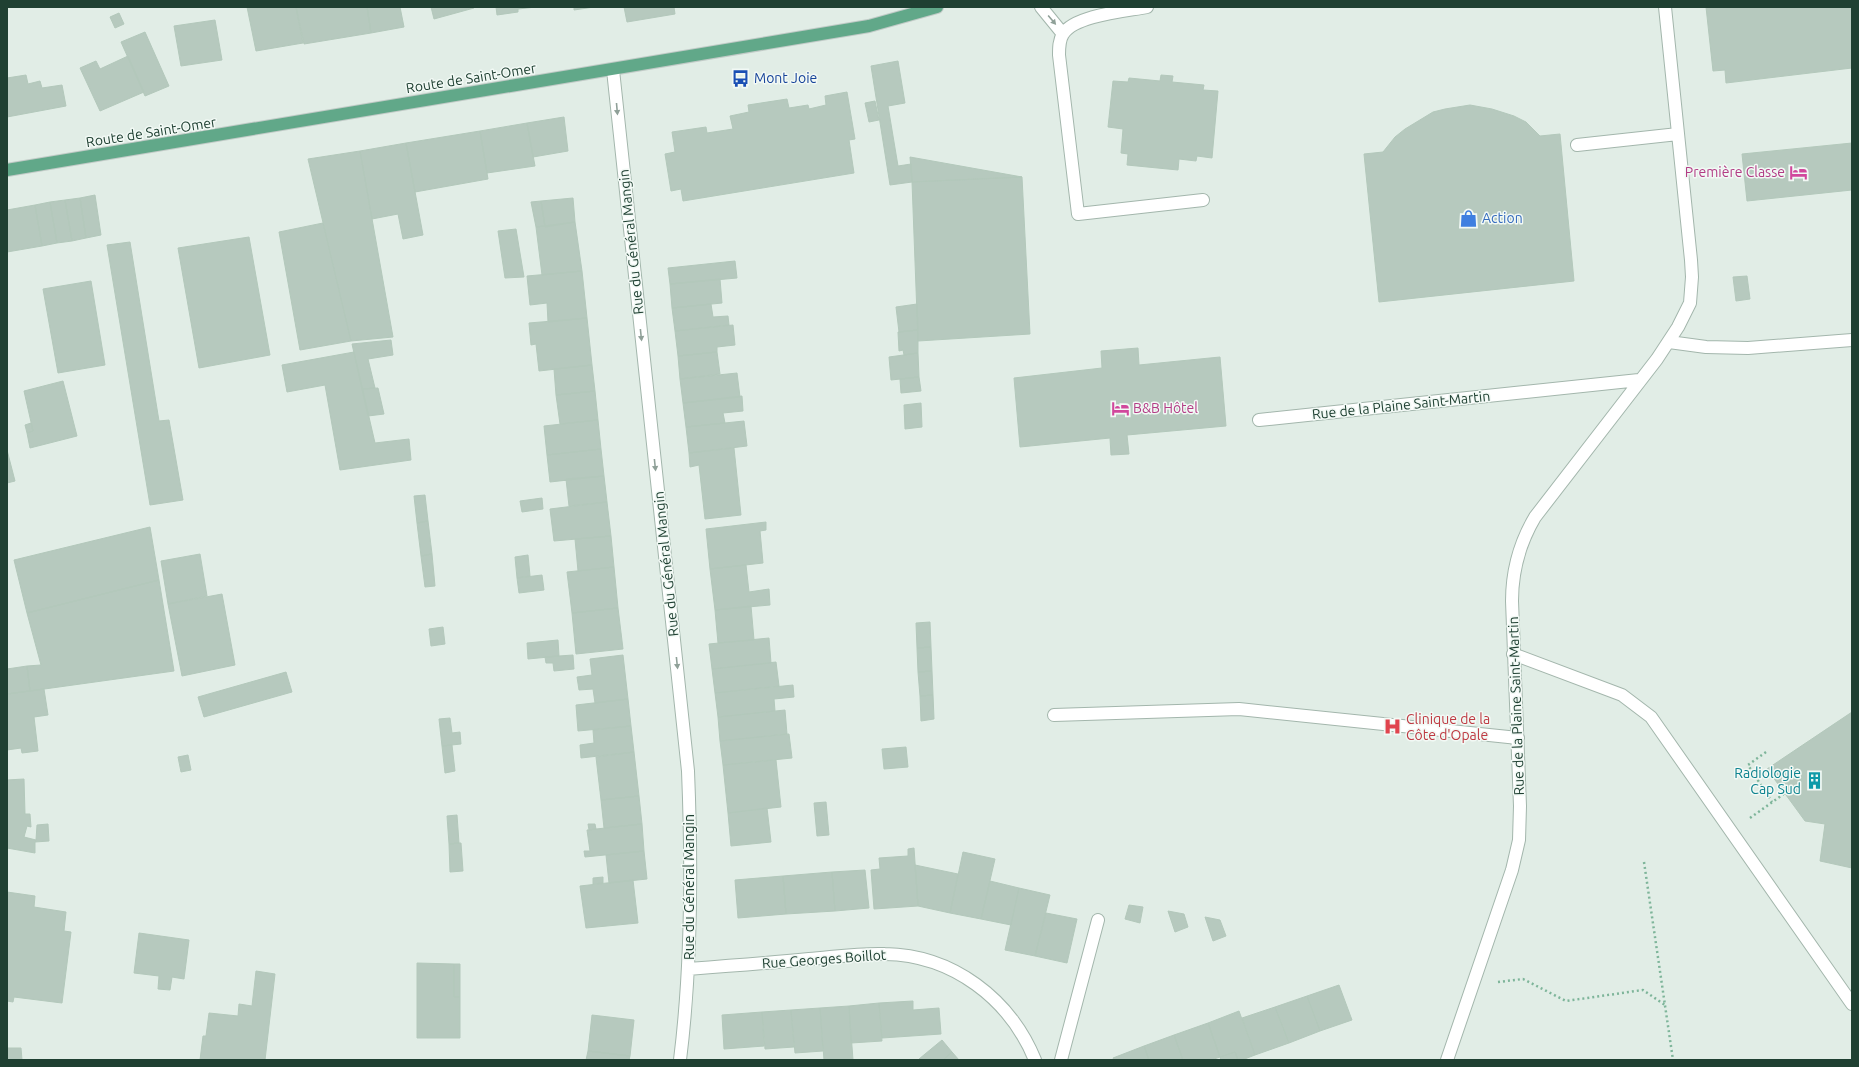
<svg xmlns="http://www.w3.org/2000/svg" width="1859" height="1067" font-family="Ubuntu,sans-serif">
<rect width="100%" height="100%" fill="#e1ede6"/>
<!-- building -->
<path fill="#b6c9be" stroke="#b3c8bb" d="M247,7H296L303,43L256,51Z
M296,7H367L371,33L304,44Z
M367,7H400L404,27L371,33Z
M431,7H474V8L434,19Z
M496,7H536L518,9V12L497,15Z
M574,7H594L574,10Z
M624,7H674L675,14L627,22Z
M1706,7H1852V68L1726,83L1725,70L1713,71Z
M119,13L124,24L115,28L110,17Z
M215,20L222,60L181,66L174,26Z
M145,32L169,86L145,96L121,42Z
M128,56L144,92L100,111L80,68L96,61L100,69Z
M898,61L905,103L888,106L898,166L911,164L912,182L890,185L871,66Z
M26,75L28,84L40,81L42,88L62,85L66,106L7,117V78Z
M1161,75L1173,76L1172,82L1204,85L1203,90L1218,91L1212,158L1197,156L1196,161L1179,159L1178,170L1127,165L1128,154L1121,153L1123,129L1108,127L1113,81L1128,82L1129,78L1160,81Z
M847,92L855,139L849,140L854,173L683,201L681,189L671,191L665,154L675,152L672,132L706,127L707,133L733,129L730,116L749,112L748,105L787,99L789,108L808,105L809,109L826,105L825,96Z
M875,101L879,120L869,122L865,103Z
M1470,105L1492,109L1514,116L1526,122L1540,136L1560,134L1574,281L1379,302L1364,154L1383,152L1395,137L1405,129L1433,112L1445,109Z
M564,117L568,151L533,157L527,123Z
M527,123L535,166L487,173L480,131Z
M480,131L488,179L415,192L406,143Z
M406,143L423,235L403,239L398,214L372,219L360,151Z
M1852,143V190L1747,201L1742,154Z
M360,151L393,337L351,341L308,159Z
M910,157L1022,177L912,182Z
M1022,177L1030,334L918,341L912,182Z
M95,195L101,235L86,238L80,198Z
M80,198L86,238L72,241L65,200Z
M573,198L575,222L545,227L541,201Z
M65,200L72,241L57,243L50,202Z
M541,201L545,226L536,227L531,202Z
M50,202L57,243L42,246L35,205Z
M35,205L42,246L7,252V210Z
M575,222L582,271L542,275L536,227Z
M323,223L351,341L300,350L279,232Z
M516,229L524,277L505,278L498,231Z
M249,237L270,355L199,368L178,248Z
M130,242L159,421L169,420L183,500L150,505L107,245Z
M735,261L737,278L670,284L668,268Z
M582,271L587,318L548,322L547,303L530,305L527,276Z
M1747,276L1750,299L1736,301L1733,277Z
M720,279L722,303L672,308L670,284Z
M91,281L105,365L58,373L43,289Z
M711,304L713,317L728,316L729,325L675,331L672,308Z
M917,304L918,330L899,332L896,307Z
M587,318L592,365L539,371L536,344L531,345L529,323Z
M733,325L735,345L717,347V352L678,356L675,331Z
M918,330V353L904,355L903,350L899,351L898,332Z
M391,340L393,355L368,359L375,388L362,389L352,344Z
M1138,348L1139,365L1220,357L1226,426L1127,435L1129,454L1111,455L1110,438L1020,447L1014,378L1102,368L1101,351Z
M354,352L375,443L409,439L411,460L340,470L325,385L287,392L282,365Z
M717,352L720,374L680,379L678,356Z
M918,353L919,377L891,380L889,357Z
M592,365L595,391L556,395L554,369Z
M737,373L740,397L683,403L680,379Z
M919,377L921,391L901,393L900,379Z
M63,381L77,436L30,448L27,433L33,431L24,391Z
M378,388L384,414L368,416L362,389Z
M595,391L598,420L560,424L556,395Z
M742,396L743,411L723,413L725,423L686,427L683,403Z
M921,403L922,427L905,429L904,405Z
M598,420L601,449L547,455L544,426Z
M744,421L747,446L689,453L686,427Z
M31,423L33,431L27,433L25,425Z
M734,448L741,515L705,519L699,465L690,467L689,453Z
M601,449L604,476L550,482L547,455Z
M7,450L15,481L7,483Z
M604,476L607,502L569,506L566,479Z
M425,495L428,521L417,523L414,496Z
M542,498L543,509L522,512L520,501Z
M607,502L611,536L554,541L550,509Z
M428,521L432,554L421,556L417,523Z
M766,522V530L760,531L763,563L710,569L706,529Z
M150,527L159,580L27,613L14,560Z
M611,536L614,567L578,571L575,539Z
M200,554L207,596L168,604L161,561Z
M432,554L435,586L425,587L421,556Z
M528,555L530,576L517,578L515,557Z
M746,565L749,592L769,589L770,605L715,610L710,569Z
M614,567L618,608L572,613L567,572Z
M542,575L544,590L519,593L517,578Z
M159,580L174,671L30,691L27,666L41,665L27,613Z
M222,594L235,665L182,676L168,604Z
M751,606L754,640L718,643L715,610Z
M618,608L623,649L576,654L572,613Z
M930,622L931,647L917,648L916,623Z
M443,627L445,644L431,646L429,629Z
M769,638L771,663L712,669L709,644Z
M558,640L559,656L528,659L527,643Z
M931,647L932,671L918,672L917,648Z
M573,655L574,669L554,671L553,663H546L545,657Z
M623,655L628,699L595,703L593,689L579,690L577,677L592,675L590,659Z
M776,662L779,686L715,693L712,669Z
M27,666L30,691L7,694V669Z
M932,671L933,695L920,696L918,672Z
M286,672L292,692L204,717L198,697Z
M793,685L794,697L774,699L775,711L718,717L715,693Z
M44,689L48,715L34,717L38,751L22,753L21,748L7,750V694Z
M933,695L934,719L921,721L920,696Z
M628,699L631,726L578,731L576,705Z
M785,710L787,734L720,741L718,717Z
M1852,712V868L1820,861L1825,824L1805,821L1767,769Z
M450,718L452,733L460,732L461,744L442,746L439,719Z
M631,726L634,752L581,758L580,745L594,743L593,730Z
M789,734L792,758L723,765L720,741Z
M452,745L455,771L445,773L442,746Z
M906,747L908,767L884,769L882,749Z
M634,752L639,796L601,800L596,757Z
M188,755L191,770L181,772L178,757Z
M776,760L781,807L728,813L723,765Z
M24,779L25,814H30L31,827L27,826L24,837L36,840L37,825L48,824L49,841L35,842V853L7,848V780Z
M639,796L642,824L604,828L601,800Z
M826,802L829,835L817,836L814,803Z
M767,808L771,842L731,846L728,813Z
M457,815L459,843L449,844L447,816Z
M588,824H595L596,829L589,830Z
M642,824L644,851L585,857L584,851H590L587,830Z
M459,843H461L463,871L450,872L449,844Z
M914,848L918,906L874,909L871,870L880,869L879,858L908,856V849Z
M644,851L647,879L609,883L606,855Z
M963,852L995,859L981,919L950,913Z
M915,865L958,874L950,913L918,906Z
M865,870L869,908L835,911L832,872Z
M832,872L835,911L786,914L783,876Z
M783,876L786,914L738,918L735,880Z
M603,877V883L593,884V878Z
M633,880L638,923L586,928L580,886Z
M990,881L1019,888L1011,925L981,919Z
M1019,888L1050,895L1035,956L1005,950Z
M7,892L35,896L34,907L66,912L64,931L71,932L62,1003L14,997L13,1002L7,1001Z
M1129,905L1143,907L1140,923L1125,919Z
M1168,911L1184,914L1188,927L1175,932Z
M1046,913L1077,919L1067,963L1035,956Z
M1205,917L1220,920L1226,936L1213,941Z
M139,933L189,940L184,979L172,977L170,990L158,989L159,976L134,973Z
M417,963L454,964V997H460V1038H417Z
M454,964H460V997H454Z
M256,971L275,974L265,1060H200L203,1036H206L209,1013L238,1016L239,1004L252,1006Z
M1339,985L1352,1020L1320,1031L1307,996Z
M1307,996L1320,1031L1289,1043L1275,1007Z
M913,1001V1010L939,1008L941,1034L882,1038L879,1003Z
M879,1003L882,1041L851,1043L849,1006Z
M849,1006L853,1060H824L820,1008Z
M1275,1007L1289,1043L1255,1055L1242,1018Z
M820,1008L823,1051L795,1053L791,1010Z
M791,1010L794,1047L765,1049L762,1012Z
M1239,1011L1255,1055L1242,1060H1238L1235,1052L1220,1057L1208,1023Z
M762,1012L764,1046L724,1049L722,1015Z
M592,1015L634,1020L630,1056L588,1051Z
M1208,1023L1220,1057L1211,1060H1183L1174,1035Z
M1174,1035L1183,1060H1149L1144,1046Z
M942,1040L952,1052L943,1060L919,1059Z
M1144,1046L1149,1060H1114L1113,1058Z
M7,1048H21L22,1060H7Z
M588,1051L630,1056L629,1060H586Z
M952,1052L959,1060H943Z
M1235,1052L1238,1060H1221L1220,1057Z"/>
<g fill="none" stroke-linecap="round" stroke-linejoin="round">
<defs>
<path id="minor" d="M1041,7L1063,34
M1147,7C1127,11 1075,15 1063,34C1059,40 1059,48 1059,55L1078,214L1203,200
M613,70L688,771C692,868 692,964 680,1060
M1577,145L1678,134
M1669,342L1706,347L1748,348L1852,340
M1259,420L1639,380
M1513,654L1622,695L1651,717L1852,1004
M1054,715L1239,709L1518,738
M688,969C729,966 769,963 809,959C834,957 860,953 885,954C953,955 1010,999 1035,1060
M1061,1060L1098,920
M1447,1060L1512,870L1519,840L1520,806L1512,601C1512,570 1519,544 1535,517L1657,359L1678,327L1690,303L1692,277L1691,260L1665,7"/>
<path id="major" d="M7,170L869,26L937,7"/>
</defs>
<!-- minor casing -->
<use href="#minor" stroke="#a3b6ac" stroke-width="14"/>
<!-- major casing -->
<use href="#major" stroke="#c0cac6" stroke-width="14"/>
<!-- path -->
<path stroke="#7eb59a" stroke-width="2.5" stroke-dasharray="2 3" stroke-linecap="butt" d="M1766,752L1748,765L1772,802
M1750,818L1785,793
M1644,862L1673,1060
M1498,982L1523,979L1566,1001L1643,990L1665,1005"/>
<!-- minor -->
<use href="#minor" stroke="#fff" stroke-width="12"/>
<!-- major -->
<use href="#major" stroke="#61a889" stroke-width="12"/>
</g>
<!-- one-way arrows -->
<defs><path id="oneway-solid" d="M-6-.8H1V-3.2L6.5 0L1 3.2V.8H-6Z"/></defs>
<g fill="#8fa098">
<use href="#oneway-solid" transform="translate(1052 20) rotate(50)"/>
<use href="#oneway-solid" transform="translate(617 109) rotate(85)"/>
<use href="#oneway-solid" transform="translate(641 335) rotate(84)"/>
<use href="#oneway-solid" transform="translate(655 465) rotate(84)"/>
<use href="#oneway-solid" transform="translate(677 663) rotate(84)"/>
</g>
<!-- icons -->
<defs>
<symbol id="bus-bare" viewBox="-9 -9 18 18"><path d="M-5-6H5V4H4V6H2V4H-2V6H-4V4H-5ZM-3.5-4V0h7V-4ZM-3.5 1.2v1.5H-2V1.2ZM2 1.2v1.5H3.5V1.2Z" fill="#1a4fb4" stroke="#f2f9f5" stroke-width="2.5" paint-order="stroke"/></symbol>
<symbol id="hotel-bare" viewBox="-9 -9 18 18"><path d="M-6-4.5h1.5V1H6V5H4.5V3h-9V5H-6ZM-4 0a1.8 1.8 0 1 1 3.6 0ZM.5 0V-2.5h3Q6-2.5 6 0Z" fill="#d1479c" stroke="#f2f9f5" stroke-width="2.5" paint-order="stroke"/></symbol>
<symbol id="shop-bare" viewBox="-9 -9 18 18"><path d="M-5-2.5h2.3a2.7 3.5 0 0 1 5.4 0H5L5.5 6h-11ZM-1.5-2.5h3a1.5 2.3 0 0 0-3 0Z" fill="#3f7fe0" stroke="#f2f9f5" stroke-width="2.5" paint-order="stroke"/></symbol>
<symbol id="hospital-bare" viewBox="-9 -9 18 18"><path d="M-5-5h3v3.5h4V-5h3V5h-3V1.5h-4V5h-3Z" fill="#e0444e" stroke="#f2f9f5" stroke-width="2.5" paint-order="stroke"/></symbol>
<symbol id="building-bare" viewBox="-9 -9 18 18"><path d="M-4-6H4V6H1V3H-1V6H-4ZM-2.5-4.3h1.7v1.8h-1.7ZM.8-4.3h1.7v1.8H.8ZM-2.5-1h1.7V.8h-1.7ZM.8-1h1.7V.8H.8Z" fill="#0f9aa8" stroke="#f2f9f5" stroke-width="2.5" paint-order="stroke"/></symbol>
</defs>
<g fill-rule="evenodd">
<use href="#bus-bare" x="728" y="66" width="25" height="25"/>
<use href="#hotel-bare" x="1786" y="160" width="25" height="25"/>
<use href="#shop-bare" x="1456" y="206" width="25" height="25"/>
<use href="#hotel-bare" x="1108" y="396" width="25" height="25"/>
<use href="#hospital-bare" x="1380" y="714" width="25" height="25"/>
<use href="#building-bare" x="1802" y="768" width="25" height="25"/>
</g>
<g text-anchor="middle" dominant-baseline="central" stroke-width="3" stroke-linejoin="round" paint-order="stroke">
<!-- street labels -->
<g font-size="14" fill="#1f4032" stroke="#f2f9f5">
<text transform="translate(471 78) rotate(-9)">Route de Saint-Omer</text>
<text transform="translate(151 132) rotate(-9)">Route de Saint-Omer</text>
<text transform="translate(631 242) rotate(-96)">Rue du Général Mangin</text>
<text transform="translate(1401 405) rotate(-6)">Rue de la Plaine Saint-Martin</text>
<text transform="translate(666 564) rotate(-96)">Rue du Général Mangin</text>
<text transform="translate(1516 706) rotate(-92)">Rue de la Plaine Saint-Martin</text>
<text transform="translate(689 887) rotate(-90)">Rue du Général Mangin</text>
<text transform="translate(824 959) rotate(-4)">Rue Georges Boillot</text>
</g>
<!-- transit labels -->
<g font-size="14" fill="#164399" stroke="#f2f9f5" text-anchor="start">
<text x="754" y="78">Mont Joie</text>
</g>
<!-- hotel labels -->
<g font-size="14" fill="#b23c85" stroke="#f2f9f5" text-anchor="end">
<text x="1785" y="172">Première Classe</text>
<text x="1133" y="408" text-anchor="start">B&amp;B Hôtel</text>
</g>
<!-- shop labels -->
<g font-size="14" fill="#366cbe" stroke="#f2f9f5" text-anchor="start">
<text x="1482" y="218">Action</text>
</g>
<!-- health labels -->
<g font-size="14" fill="#be3a42" stroke="#f2f9f5" text-anchor="start">
<text x="1406" y="719">Clinique de la<tspan x="1406" dy="16">Côte d'Opale</tspan></text>
</g>
<!-- culture labels -->
<g font-size="14" fill="#0d838f" stroke="#f2f9f5" text-anchor="end">
<text x="1801" y="773">Radiologie<tspan x="1801" dy="16">Cap Sud</tspan></text>
</g>
</g>
<!-- border -->
<rect width="1859" height="1067" fill="none" stroke="#1f4032" stroke-width="16"/>
</svg>
